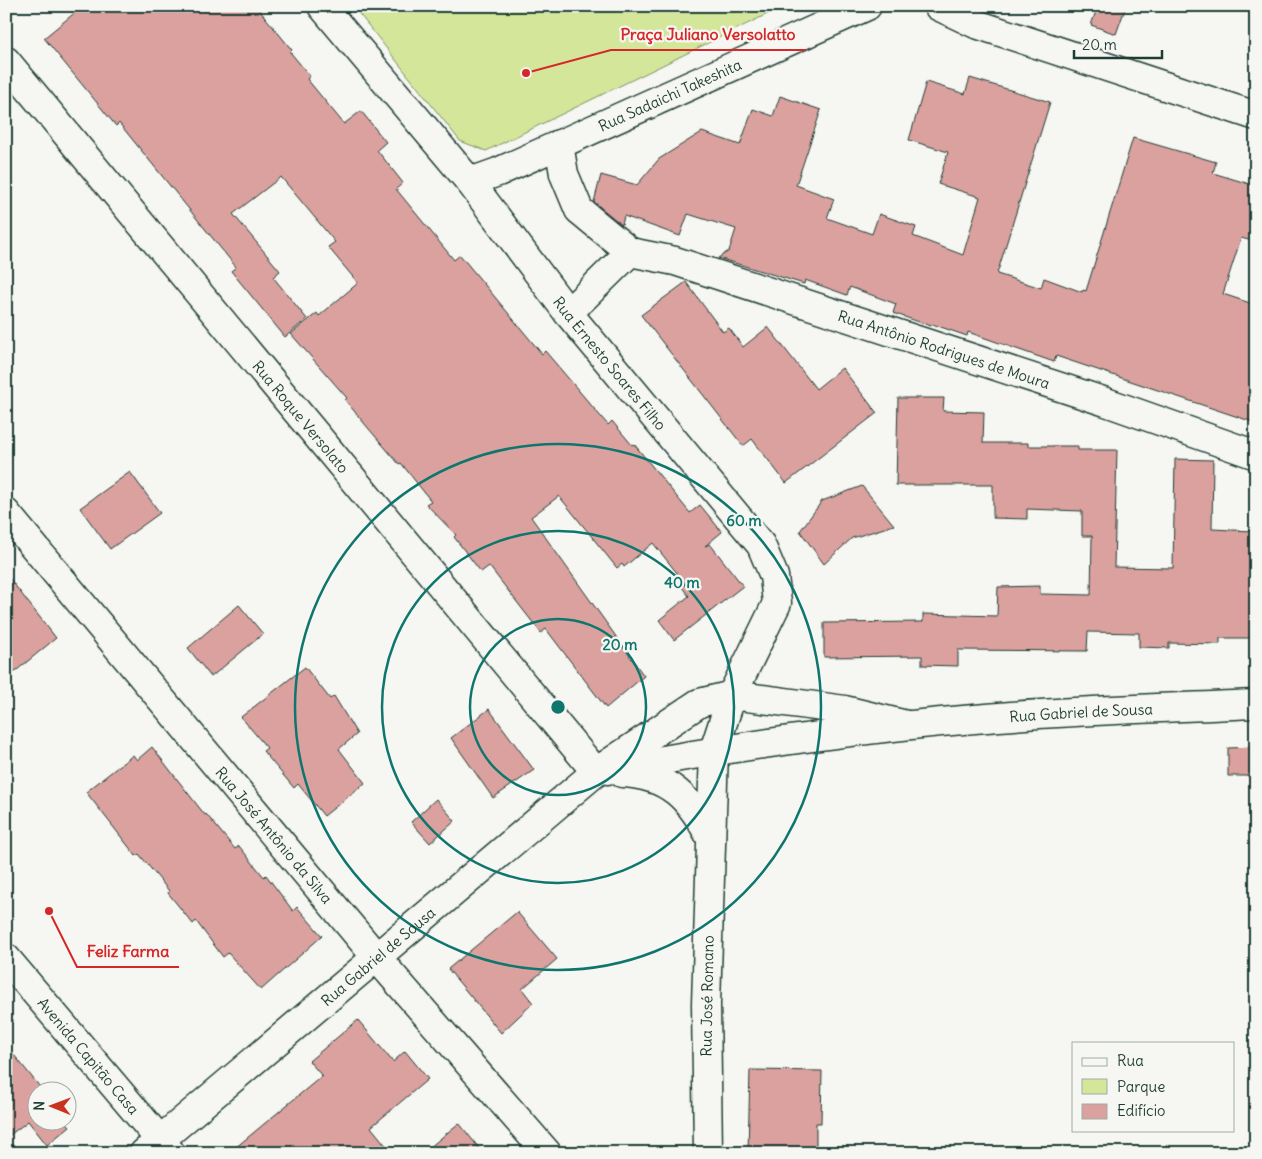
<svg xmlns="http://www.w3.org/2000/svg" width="1262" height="1159" font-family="Delius,sans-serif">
<rect width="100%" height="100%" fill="#f6f6f2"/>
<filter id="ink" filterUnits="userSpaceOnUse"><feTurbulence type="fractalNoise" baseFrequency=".02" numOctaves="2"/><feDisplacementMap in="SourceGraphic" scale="10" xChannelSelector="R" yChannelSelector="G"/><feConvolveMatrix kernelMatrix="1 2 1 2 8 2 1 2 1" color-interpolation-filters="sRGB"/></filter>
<g filter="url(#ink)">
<!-- green -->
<path fill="#d4e69a" stroke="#7a9267" d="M353,6H784L486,151L460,141Z"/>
<!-- building -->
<path fill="#dba19e" stroke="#1f3d34" d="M83,6H256L292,50L290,52L310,76L307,79L344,124L361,111L386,142L377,150L403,183L396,189L454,260L460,255L542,354L545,351L608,425L612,421L632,445L634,444L690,513L700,505L722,532L705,546L710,544L743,586L674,640L659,620L689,596L681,586L685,583L653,543L624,567L622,564L617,568L559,496L531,517L644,676L606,708L546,629L541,633L489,566L481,572L454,537L456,535L426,504L431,501L401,463L399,464L369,429L345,400L347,398L291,334L317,313L319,316L358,283L328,247L335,242L281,177L233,214L280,271L273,277L307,319L285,337L231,271L236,267L119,123L116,126L44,38Z
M1098,6H1126L1116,34L1091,25Z
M970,78L1050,102L997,274L1041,288L1044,278L1082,292L1083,290L1086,291L1133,138L1216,162L1213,173L1256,186V242L1241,238L1223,294L1256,305V423L1056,356L1054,362L968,332L967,336L932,324L931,326L893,313L896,304L850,287L847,295L805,280L804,284L718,258L729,251L736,229L688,214L680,236L624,216L622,225L594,202L601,175L637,185L659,159L702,132L740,145L753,109L773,116L780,96L821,110L796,185L834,199L827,218L872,234L879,214L916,227L913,236L963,255L980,197L938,184L948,152L909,140L926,82L965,94Z
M686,282L723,332L729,328L743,347L768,327L816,389L842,368L877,413L786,483L752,439L743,446L641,315Z
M898,398H944L943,411L984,412L983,443H1028V446H1078V450H1117L1114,567L1173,568L1175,459L1213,460L1212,529L1253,531L1252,572H1256V638H1220V644L1169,643V648L1139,647V633L1088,632L1087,651L958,650V666L922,665V656L824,657V623L923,622V614L997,616L998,587L1040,586V594L1091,595L1092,536H1082V511L1027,509V519L993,518V485H896Z
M130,472L160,513L110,549L80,508Z
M862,486L894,525L852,538L824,564L800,531L822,501Z
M6,574L56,638L6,679Z
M239,605L263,634L211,677L188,648Z
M305,667L330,699L334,696L357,734L339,749L365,783L324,816L298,784L294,788L263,751L267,748L241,717Z
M489,709L534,770L493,798L451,738Z
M152,747L205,815L206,814L235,849L239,846L264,877L266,875L293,911L297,907L322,936L261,990L228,953L223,957L196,921L193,924L168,893L169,891L139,854L136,856L86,792L133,755L137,760Z
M1256,747V776H1228V748Z
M436,799L455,821L430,843L411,822Z
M517,912L557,959L522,989L533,1003L501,1033L448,969Z
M358,1020L393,1062L405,1051L428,1079L371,1127L392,1153H229L322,1076L309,1061Z
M6,1045L44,1092H38V1122H66L70,1126L47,1145L28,1121L6,1138Z
M750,1070L822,1071L821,1123H816V1153H748Z
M459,1123L483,1153H423Z"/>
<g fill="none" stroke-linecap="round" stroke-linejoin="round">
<defs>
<g id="street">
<path id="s1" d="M322,6L470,182L568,313L761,545L774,576L777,603L732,695L714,750L706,1004L708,1153"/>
<path d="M938,6L976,24L1256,116"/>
<path id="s2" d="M6,61L596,772"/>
<path d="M559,144L564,174L579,210L630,252"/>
<path id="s3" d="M470,182L498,172L867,6"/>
<path id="s4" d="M568,313L630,252L675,261L1106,402L1256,455"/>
<path id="s5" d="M6,513L377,958L547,1153"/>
<path id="s6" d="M607,770C737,746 868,727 999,717C1085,710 1170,708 1256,704"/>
<path d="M622,773C669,775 691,799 711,839"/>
<path id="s7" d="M160,1140L596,772L699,703L732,695L845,710L907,725"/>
</g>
<g id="secondary">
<path id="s8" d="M6,958L160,1140"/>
</g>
<path id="primary" d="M144,1153L160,1140L171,1153"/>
</defs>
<!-- street casing -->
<use href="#street" stroke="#1f3d34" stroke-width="31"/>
<!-- secondary casing -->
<use href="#secondary" stroke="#1f3d34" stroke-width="31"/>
<!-- primary casing -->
<use href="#primary" stroke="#1f3d34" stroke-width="31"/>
<!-- street -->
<use href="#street" stroke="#f6f6f2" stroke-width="28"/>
<!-- secondary -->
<use href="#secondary" stroke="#f6f6f2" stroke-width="28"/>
<!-- primary -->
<use href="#primary" stroke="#f6f6f2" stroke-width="28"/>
</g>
</g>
<!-- distance rings -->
<g fill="none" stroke="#0f766e" stroke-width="2.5">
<circle cx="558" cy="707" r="88"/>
<circle cx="558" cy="707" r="176"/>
<circle cx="558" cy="707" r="263"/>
</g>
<g text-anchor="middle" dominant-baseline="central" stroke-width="4.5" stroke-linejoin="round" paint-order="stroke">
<!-- street labels -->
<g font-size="15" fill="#1f3d34" stroke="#f6f6f2">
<text stroke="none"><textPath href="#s3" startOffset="218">Rua Sadaichi Takeshita</textPath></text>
<text stroke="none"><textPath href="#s4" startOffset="416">Rua Antônio Rodrigues de Moura</textPath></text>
<text stroke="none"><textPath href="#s1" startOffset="459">Rua Ernesto Soares Filho</textPath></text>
<text stroke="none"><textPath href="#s2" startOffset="462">Rua Roque Versolato</textPath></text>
<text stroke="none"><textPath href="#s6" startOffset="478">Rua Gabriel de Sousa</textPath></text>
<text stroke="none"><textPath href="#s5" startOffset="419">Rua José Antônio da Silva</textPath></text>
<text stroke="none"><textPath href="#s7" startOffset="285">Rua Gabriel de Sousa</textPath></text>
<text transform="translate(707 996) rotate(-89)">Rua José Romano</text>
<text stroke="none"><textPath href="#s8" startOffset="128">Avenida Capitão Casa</textPath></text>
</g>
</g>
<circle cx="558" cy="707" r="8" fill="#0f766e" stroke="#f6f6f2" stroke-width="2.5"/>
<g font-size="15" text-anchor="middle" font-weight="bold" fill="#0f766e" stroke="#f6f6f2" stroke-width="4.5" stroke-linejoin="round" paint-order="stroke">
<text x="744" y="526">60 m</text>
<text x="682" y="588">40 m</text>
<text x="620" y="650">20 m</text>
</g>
<!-- callouts -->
<path fill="none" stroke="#d62828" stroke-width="2" d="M526 73L611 50H806M49 911L77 967H179"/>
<g fill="#d62828" stroke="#f6f6f2" stroke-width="2">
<circle cx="526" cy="73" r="5"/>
<circle cx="49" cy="911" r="5"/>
</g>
<g font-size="16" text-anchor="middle" font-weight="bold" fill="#d62828" stroke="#f6f6f2" stroke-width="4.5" stroke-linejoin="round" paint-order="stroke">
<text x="708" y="40">Praça Juliano Versolatto</text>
<text x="128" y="957">Feliz Farma</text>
</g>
<!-- margin -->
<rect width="1262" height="1159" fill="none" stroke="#f6f6f2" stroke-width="25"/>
<rect x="12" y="12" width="1237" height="1134" fill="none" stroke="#1f3d34" stroke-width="2" filter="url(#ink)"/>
<!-- legend -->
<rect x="1072" y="1042" width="162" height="90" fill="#f6f6f2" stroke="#a0aca6"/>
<rect x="1082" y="1058" width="25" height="8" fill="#f6f6f2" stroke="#a0aca6"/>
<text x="1117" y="1066" font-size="15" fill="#1f3d34">Rua</text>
<rect x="1082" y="1079" width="25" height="15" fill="#d4e69a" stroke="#a0aca6"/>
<text x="1117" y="1092" font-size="15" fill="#1f3d34">Parque</text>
<rect x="1082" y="1104" width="25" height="15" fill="#dba19e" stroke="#a0aca6"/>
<text x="1117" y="1116" font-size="15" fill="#1f3d34">Edifício</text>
<!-- north arrow -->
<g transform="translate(52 1106) rotate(271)"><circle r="24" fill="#f6f6f2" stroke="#a0aca6"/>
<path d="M0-4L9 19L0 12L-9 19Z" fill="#c8321e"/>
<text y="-8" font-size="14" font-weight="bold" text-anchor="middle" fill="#1f3d34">N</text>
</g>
<!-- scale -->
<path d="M1074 50v8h88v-8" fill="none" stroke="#1f3d34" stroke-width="2.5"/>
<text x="1082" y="50" font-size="15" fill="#1f3d34" stroke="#f6f6f2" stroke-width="4" paint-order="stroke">20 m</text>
</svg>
